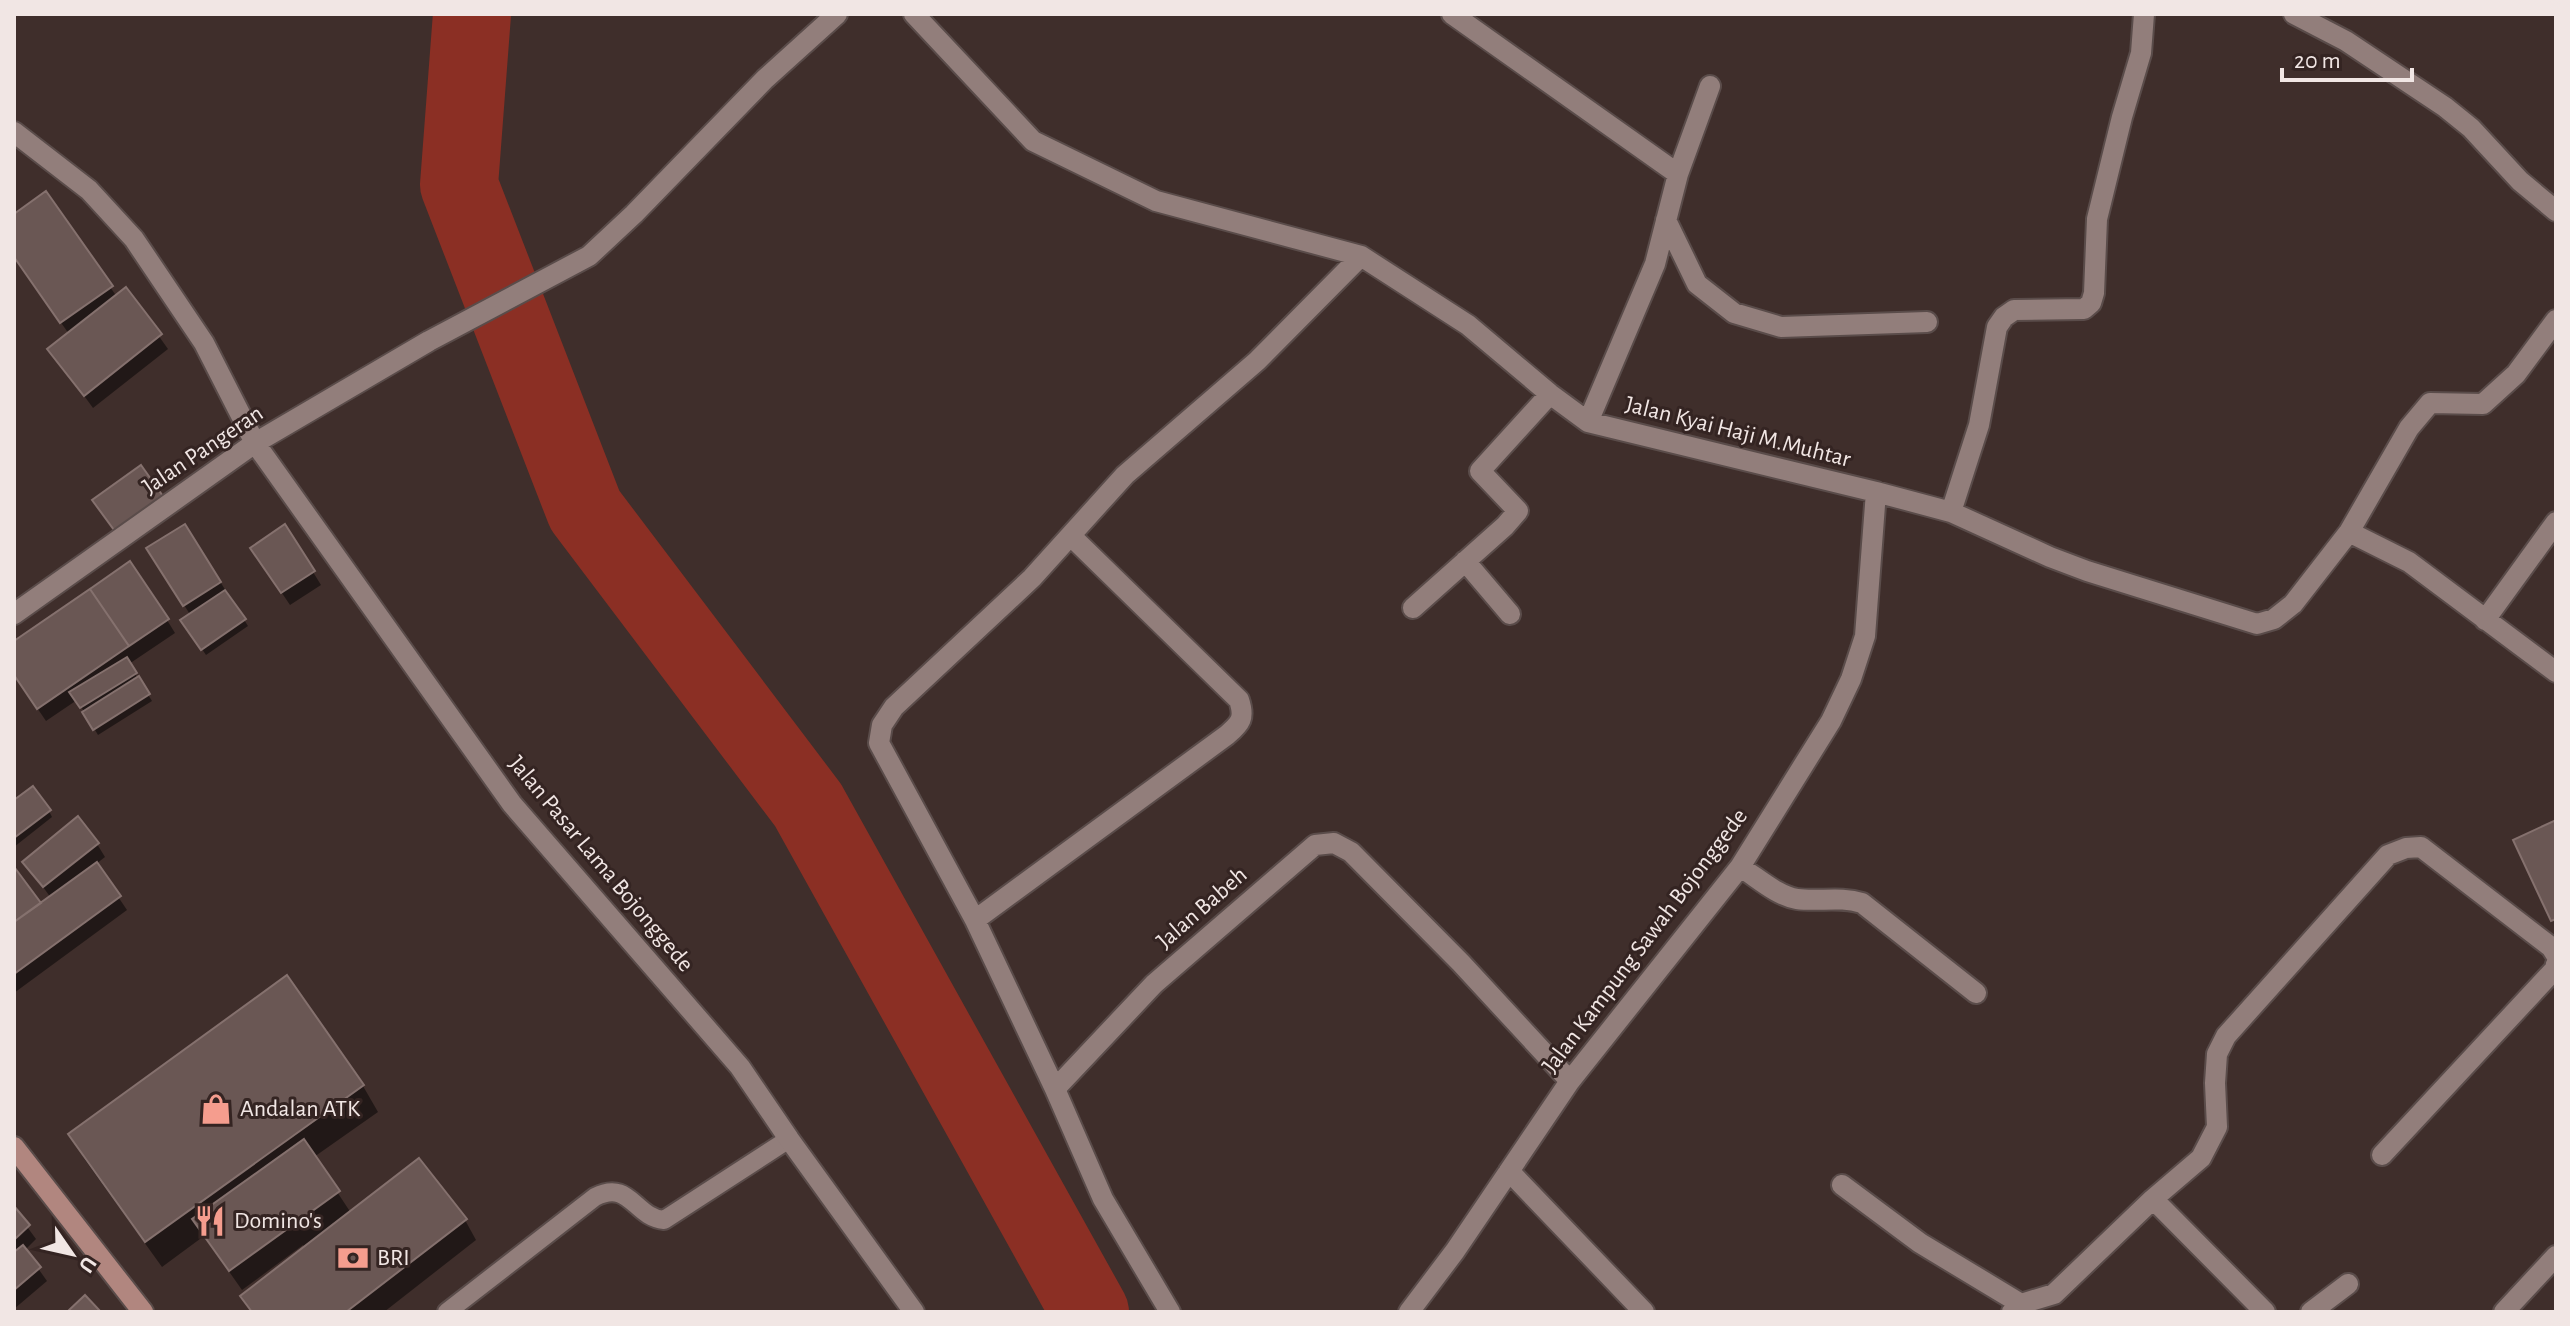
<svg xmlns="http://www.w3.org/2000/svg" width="2570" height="1326" font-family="'Alegreya Sans',sans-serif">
<rect width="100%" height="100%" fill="#3f2e2b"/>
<!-- shadow -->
<path fill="#0007" d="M46,194L117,297L126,290L168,349L93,408L50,349L69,334L14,256V216Z
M185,526L248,626L206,655L183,621L191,616L157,562Z
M261,562L313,572L321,585L290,605Z
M167,620L175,633L129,664L152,701L98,735L77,700L46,721L14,674V643Z
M14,803L49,811L52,817L14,847Z
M97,844L105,857L96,864L127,910L14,993V871L40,906L51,898L25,862Z
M363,1086L378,1112L314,1157L351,1213L465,1220L476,1240L384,1312H251L242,1297L305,1248L303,1245L242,1290L204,1236L162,1267L85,1160L70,1134Z
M14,1209L36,1239L25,1250L47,1281L14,1309Z"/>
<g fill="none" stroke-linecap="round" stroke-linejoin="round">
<!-- river -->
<path stroke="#8b2f24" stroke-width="78" d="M472,14L459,185L585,510L808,805L1090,1312"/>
</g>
<!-- building -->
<path fill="#6a5754" stroke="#85716e" stroke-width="2" d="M46,191L113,286L60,323L14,257V214Z
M126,287L162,334L84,396L47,349Z
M141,465L165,499L117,534L92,500Z
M185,524L221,582L183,606L146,548Z
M285,524L315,571L281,593L250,548Z
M130,561L169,619L129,646L90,589Z
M90,589L129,646L37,709L14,675V641Z
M225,590L246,619L201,650L180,620Z
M127,657L137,673L80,708L69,692Z
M139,676L150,694L93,730L82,712Z
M33,786L51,810L14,838V800Z
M78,816L99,843L43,887L22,862Z
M2556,820V919L2551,921L2513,840Z
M97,862L121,896L14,974V922Z
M15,868L41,903L14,922V869Z
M287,975L364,1085L145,1242L68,1134Z
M304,1139L340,1191L229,1271L192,1219Z
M419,1158L467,1219L346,1312H252L240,1296Z
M14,1206L30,1225L14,1240Z
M23,1245L41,1267L14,1290V1252Z
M85,1295L101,1312H67Z"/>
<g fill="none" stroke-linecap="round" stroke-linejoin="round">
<defs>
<path id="lane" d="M447,1312L595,1197C630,1179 634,1217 664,1220L789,1139"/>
<path id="street" d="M914,14L1033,141L1156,201L1361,256L1468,325L1550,394L1588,422L1876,492
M1452,14L1678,174
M2294,14L2346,41L2445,107L2471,128L2520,181L2556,211
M14,132L89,190L134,239L204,343L255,443L512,804L740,1067L789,1139L914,1312
M1666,220L1697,284L1734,313L1781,327L1927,322
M1588,422L1655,264L1678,174L1710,86
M1951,512L1979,425L1997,327L2004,317L2014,310L2084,309L2091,303L2094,293L2097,219L2122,117L2141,53L2144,14
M2349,532L2409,562L2556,672
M1465,561L1510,614
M1413,608L1505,526L1518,511L1480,471L1550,394
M14,614L255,443L429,341L589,256L634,214L765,79L837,14
M2485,620L2556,522
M1740,867C1757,877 1777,896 1797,899C1819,902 1840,896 1862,903L1976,993
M975,920L1227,735C1241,723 1245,718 1239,700L1071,536
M1055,1089L975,920L879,743L882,725L894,707L1032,578L1125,475L1257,361L1361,256
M2382,1155L2555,969L2556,964
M1509,1171L1644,1312
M1842,1185L1920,1243L2021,1304
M2153,1199L2265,1312
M1170,1312L1103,1199L1055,1089L1154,984L1315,845L1334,843L1351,852L1461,963L1570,1081
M1409,1312L1455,1251L1570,1081L1740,867L1831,721L1851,679L1865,636L1876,492L1951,512L2050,557L2087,571L2257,624L2274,619L2293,604L2349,532L2409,428L2430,403L2483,404L2516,374L2556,320
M2012,1312L2021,1304L2054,1294L2153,1199L2201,1158L2217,1127L2215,1083L2217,1054L2226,1036L2388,855L2406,848L2421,847L2551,947L2556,955
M2311,1312L2348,1284
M2504,1312L2556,1256"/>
<path id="secondary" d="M14,1147L143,1312"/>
</defs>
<!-- lane casing -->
<use href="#lane" stroke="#5a4c4a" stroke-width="22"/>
<!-- street casing -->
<use href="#street" stroke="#5a4c4a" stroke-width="24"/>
<!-- secondary casing -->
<use href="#secondary" stroke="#5a4c4a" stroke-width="24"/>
<!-- lane -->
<use href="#lane" stroke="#927e7b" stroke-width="18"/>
<!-- street -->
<use href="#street" stroke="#927e7b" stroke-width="20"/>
<!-- secondary -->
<use href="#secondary" stroke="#b1867f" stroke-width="20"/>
</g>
<!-- icons -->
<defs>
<symbol id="shop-bare" viewBox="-9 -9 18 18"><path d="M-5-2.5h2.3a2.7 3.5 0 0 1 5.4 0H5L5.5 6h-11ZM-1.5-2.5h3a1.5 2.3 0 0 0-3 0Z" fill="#f59d8e" stroke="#342422" stroke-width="2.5" paint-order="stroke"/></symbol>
<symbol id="restaurant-bare" viewBox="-9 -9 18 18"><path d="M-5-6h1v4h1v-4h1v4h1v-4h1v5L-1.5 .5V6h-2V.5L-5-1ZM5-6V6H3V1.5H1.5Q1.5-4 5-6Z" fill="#f59d8e" stroke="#342422" stroke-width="2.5" paint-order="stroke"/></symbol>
<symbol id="bank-bare" viewBox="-9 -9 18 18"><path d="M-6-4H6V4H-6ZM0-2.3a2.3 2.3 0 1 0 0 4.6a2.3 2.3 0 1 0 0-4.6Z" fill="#f59d8e" stroke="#342422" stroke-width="2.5" paint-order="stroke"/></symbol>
</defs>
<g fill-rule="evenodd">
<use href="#shop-bare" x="194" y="1087" width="44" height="44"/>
<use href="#restaurant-bare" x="188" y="1199" width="44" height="44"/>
<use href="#bank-bare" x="331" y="1236" width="44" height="44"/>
</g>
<g text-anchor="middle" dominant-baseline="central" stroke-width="6" stroke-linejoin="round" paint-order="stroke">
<!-- street labels -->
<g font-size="24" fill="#f1e6e4" stroke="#342422">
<text transform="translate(1738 432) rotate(14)">Jalan Kyai Haji M.Muhtar</text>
<text transform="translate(203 450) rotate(-34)">Jalan Pangeran</text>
<text transform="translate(601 864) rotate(50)">Jalan Pasar Lama Bojonggede</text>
<text transform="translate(1202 908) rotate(-41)">Jalan Babeh</text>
<text transform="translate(1645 941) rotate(-53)">Jalan Kampung Sawah Bojonggede</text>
</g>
<!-- poi labels -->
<g font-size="24" fill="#f1e6e4" stroke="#342422" text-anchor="start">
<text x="240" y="1109">Andalan ATK</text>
<text x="234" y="1221">Domino's</text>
<text x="377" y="1258">BRI</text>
</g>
</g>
<!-- border -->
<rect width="2570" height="1326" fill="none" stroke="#f1e6e4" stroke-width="32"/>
<!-- north arrow -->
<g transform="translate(72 1254) rotate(124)" stroke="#342422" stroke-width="6" paint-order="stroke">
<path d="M0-6L14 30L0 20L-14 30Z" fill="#f1e6e4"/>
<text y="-12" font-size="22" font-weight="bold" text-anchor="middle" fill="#f1e6e4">U</text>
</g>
<!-- scale -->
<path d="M2282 68v12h130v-12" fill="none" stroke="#f1e6e4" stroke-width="4"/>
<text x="2294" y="68" font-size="24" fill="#f1e6e4" stroke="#342422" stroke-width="6" paint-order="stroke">20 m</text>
</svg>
